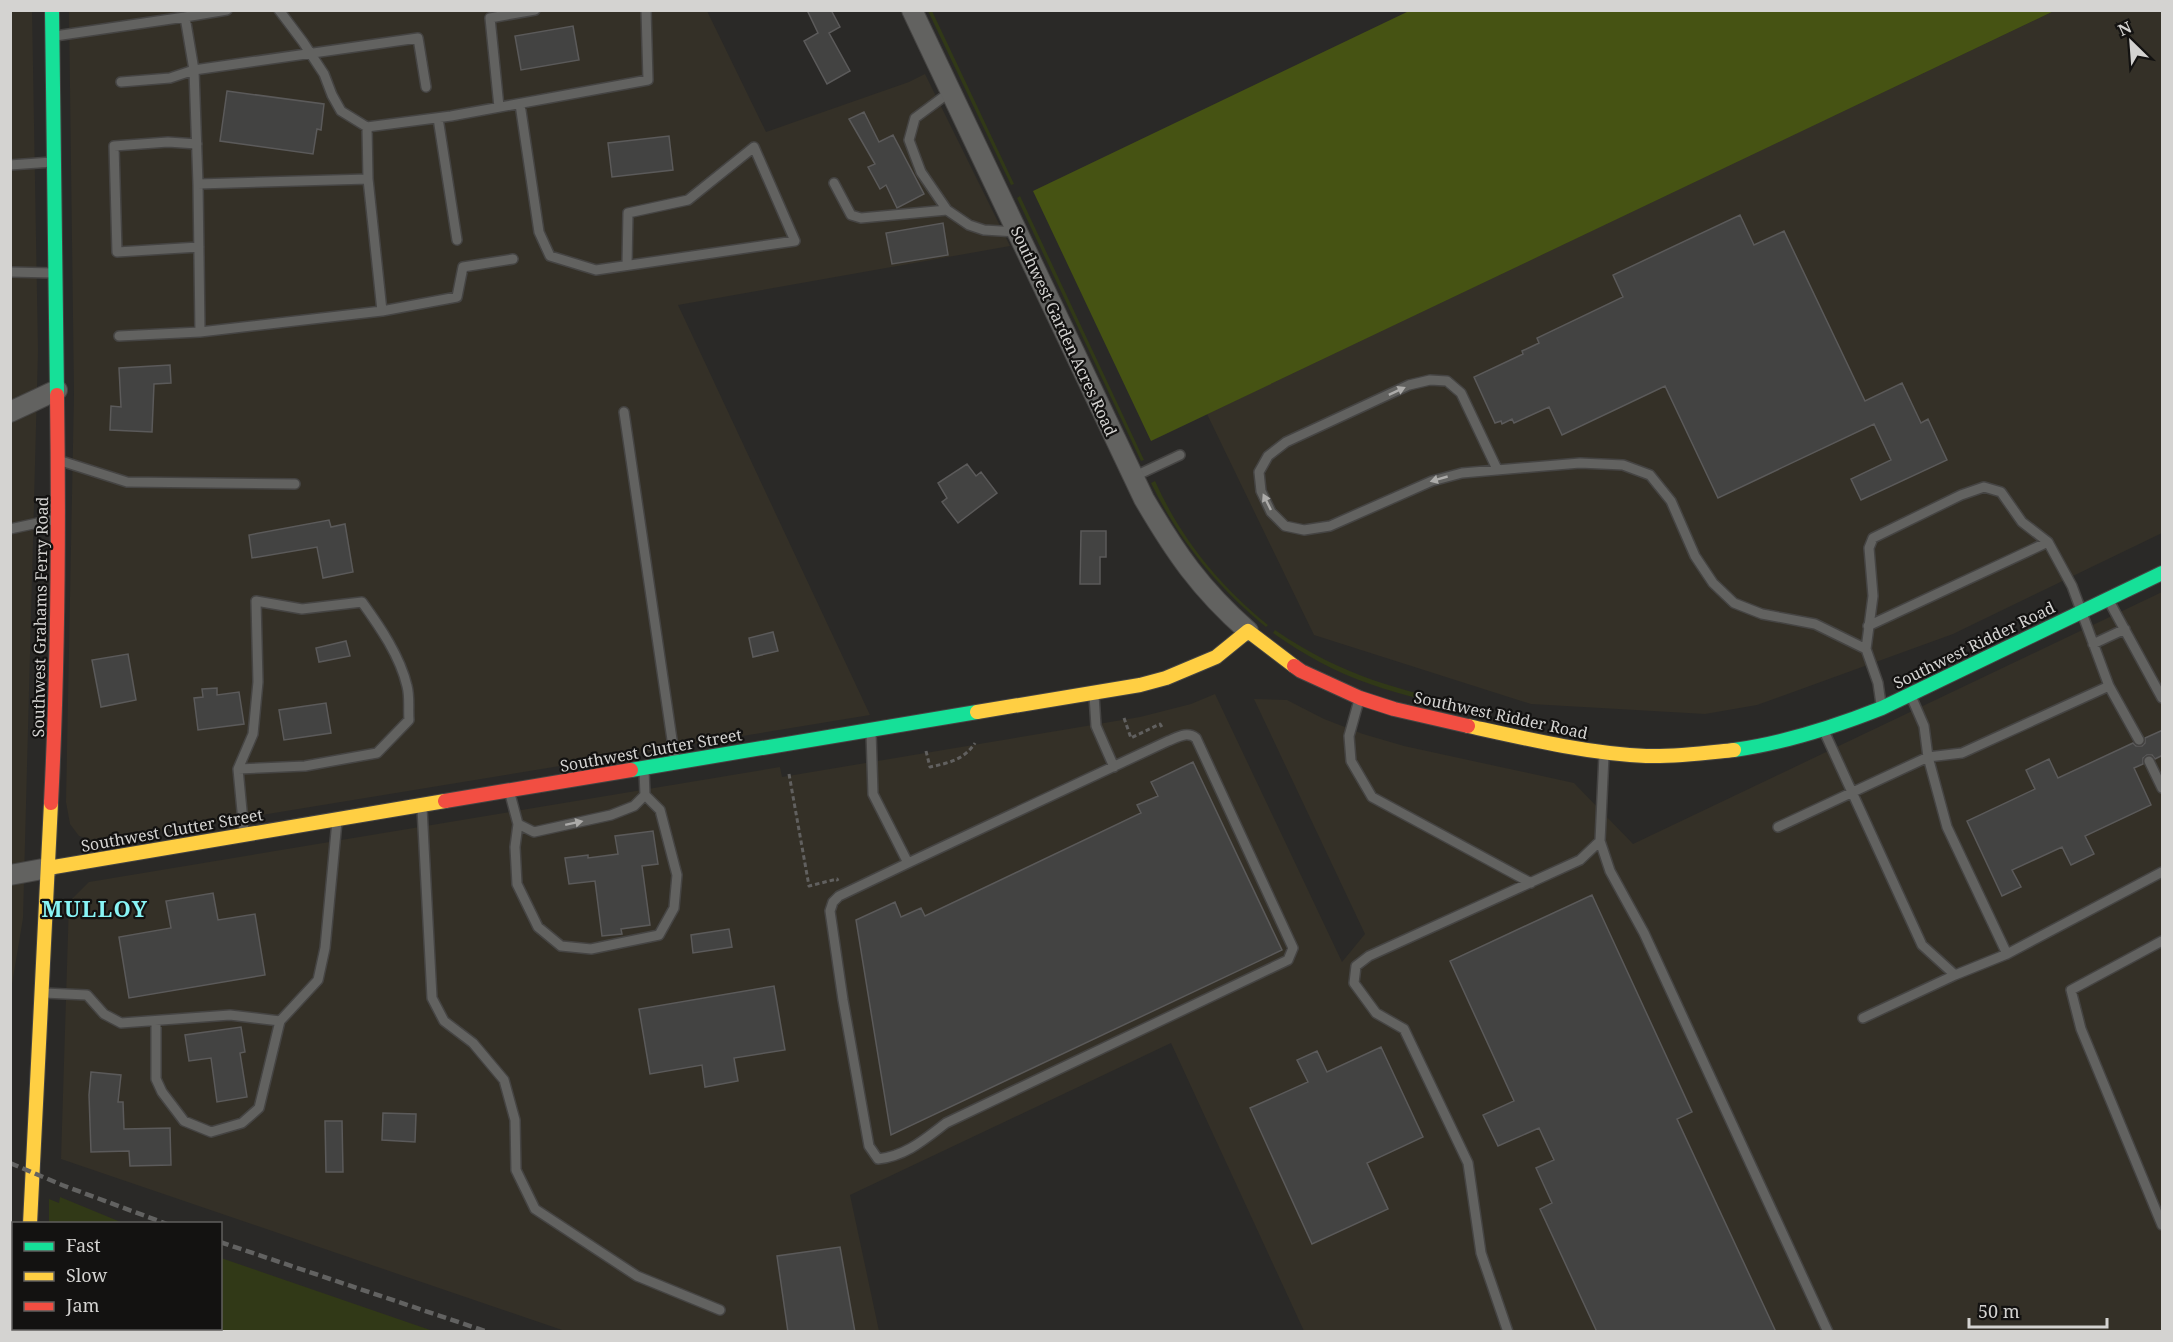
<svg xmlns="http://www.w3.org/2000/svg" width="2173" height="1342" font-family="'Noto Serif',serif">
<rect width="100%" height="100%" fill="#2a2927"/>
<!-- built -->
<path fill="#343027" d="M32,10L38,351L23,918L11,990L10,11Z
M69,11H707L766,132L909,82L925,74L1010,246L678,305L870,715L98,842L79,836L70,824L66,802L74,394Z
M2054,11H2162V533L1953,634L1757,705L1705,714L1531,704L1314,635L1207,414Z
M2162,592V1331H1304L1171,1043L850,1195L879,1331H565L61,1159L69,902L89,882L780,767L782,777L1140,717L1191,704L1215,694L1342,962L1365,934L1254,699L1287,700L1324,719L1363,734L1404,746L1574,783L1633,844Z"/>
<!-- green -->
<path fill="#313917" d="M928,11H932L1014,184L1011,185Z
M1020,196L1144,460L1141,461L1017,198Z
M1155,481C1181,539 1219,585 1268,625L1266,627C1216,586 1179,540 1151,483Z
M1275,630C1343,677 1400,690 1479,708L1478,712C1442,703 1405,697 1370,684C1335,672 1303,654 1273,633Z
M60,1197L123,1223H49V1199L59,1203Z
M221,1258L433,1331H47V1328H220Z"/>
<!-- forest -->
<path fill="#465313" d="M1409,11V10L2054,11L1151,441L1033,191Z"/>
<!-- building -->
<path fill="#434342" stroke="#5b5a5a" stroke-width="1.5" d="M807,10H831L840,27L829,33L850,71L827,84L804,41L818,33Z
M573,26L579,60L521,70L515,36Z
M227,91L324,104L321,130L317,129L313,154L220,141Z
M864,112L879,142L893,135L924,194L897,208L886,185L880,189L868,167L875,164L849,119Z
M669,136L673,170L612,177L608,143Z
M1740,215L1754,245L1784,231L1865,401L1902,383L1921,423L1928,419L1947,460L1861,500L1851,479L1891,460L1874,424L1718,498L1665,386L1562,435L1549,407L1514,423L1512,419L1502,424L1501,421L1495,423L1474,377L1523,354L1522,351L1539,343L1537,338L1623,297L1613,275Z
M943,223L948,255L892,264L886,233Z
M170,365L171,383L154,384L152,432L110,430L111,406L121,407L119,368Z
M967,464L976,476L981,472L997,493L958,523L942,502L947,498L938,483Z
M329,520L331,527L345,524L353,572L323,578L317,547L252,558L249,535Z
M1081,531H1106V557H1100V584H1080Z
M773,632L778,651L753,657L749,638Z
M346,641L350,656L319,662L316,648Z
M128,654L136,700L101,707L92,660Z
M217,688V695L239,692L244,724L198,730L194,698L203,697L202,689Z
M326,703L331,733L284,740L279,710Z
M2163,730V755L2155,759L2152,755H2147L2143,758V764L2134,768L2151,805L2085,836L2094,854L2071,865L2062,847L2012,870L2021,887L2002,896L1967,821L2035,789L2026,770L2049,759L2058,778L2133,743L2136,746H2142L2145,743V738Z
M1193,762L1282,950L891,1135L856,920L895,902L901,917L921,908L925,916L1141,813L1137,805L1158,796L1151,782Z
M653,831L658,864L642,866L650,925L621,929L622,934L602,936L595,881L569,884L565,858L588,855V858L618,854L615,836Z
M213,893L218,920L255,914L265,975L129,998L119,937L171,928L166,901Z
M1592,895L1692,1112L1677,1119L1776,1332H1597L1540,1209L1552,1203L1536,1168L1554,1160L1539,1128L1498,1146L1483,1115L1514,1101L1450,961Z
M729,929L732,947L693,953L691,935Z
M774,986L785,1050L734,1058L738,1081L705,1087L702,1065L650,1074L639,1009Z
M241,1027L245,1052L240,1053L247,1097L217,1102L211,1058L189,1061L185,1035Z
M1381,1047L1423,1137L1367,1163L1388,1209L1312,1244L1250,1108L1308,1082L1297,1060L1317,1051L1327,1072Z
M91,1072L121,1075L118,1102H123L124,1129L170,1128L171,1165L130,1166L129,1151L91,1152L89,1095Z
M383,1113L416,1114L415,1142L382,1140Z
M325,1121H342L343,1172H326Z
M840,1247L855,1332H788L777,1256Z"/>
<g fill="none" stroke-linecap="round" stroke-linejoin="round">
<defs>
<path id="lane" d="M227,10L185,17L194,70L198,184L200,332L382,311L368,179L367,127
M279,10L303,42L324,74L332,95L341,111L367,127L451,116L648,80L646,10
M55,36L185,17
M121,82L170,78L194,70L418,38L426,87
M950,92L915,118L909,140L921,172L947,210L969,225L984,230L1017,232
M520,104L539,232L550,256L596,270L795,241L754,147L688,200L628,213L627,265
M499,107L490,18L535,10
M438,118L457,240
M197,144L168,142L114,146L117,252L199,247
M10,165L52,162
M834,183L851,215L861,218L947,210
M198,184L368,179
M10,272L53,273
M382,311L457,297L463,267L513,259
M119,336L200,332
M624,412L675,760
M61,461L127,482L295,484
M1497,469L1461,393L1447,381L1430,380L1409,385L1286,442L1268,456L1259,472L1261,491L1271,512L1285,526L1304,530L1330,526L1432,481L1462,473L1580,463L1623,465L1650,475L1671,501L1695,556L1713,583L1734,603L1762,614L1815,624L1866,649
M1133,477L1180,455
M10,529L56,519
M2109,601L2162,698
M1868,626L2048,542
M2093,644L2125,629
M2109,686L2139,740
M1094,695L1096,726L1114,767
M1359,700L1349,736L1351,761L1372,797L1531,883
M1881,704L1878,683L1866,649L1873,596L1869,548L1873,538L1961,495L1984,487L2001,492L2022,522L2048,542L2072,586L2109,686L1962,753L1928,757L1924,726L1911,696
M1824,731L1922,945L1955,975
M871,732L873,794L908,863L839,896L833,902L830,911L843,1000L869,1146L878,1159C906,1156 925,1139 946,1123L1288,960L1293,948L1196,738C1187,731 1178,737 1168,741L908,863
M1604,755L1600,841L1610,871L1644,933L1828,1332
M2149,761L2162,788
M238,769L305,766L377,753L409,720C408,709 410,697 407,686C400,656 380,627 362,602L302,609L256,601L258,682L253,734L238,769L244,832
M510,794L518,824L515,847L517,884L538,927L561,946L591,949L659,935L674,908L677,875L660,810L645,795L644,770
M422,808L432,998L444,1021L473,1043L504,1080L515,1120L516,1170L535,1209L637,1276L720,1310
M518,824L534,832L611,815L634,806L645,795
M1778,827L1928,757L1947,827L2007,954
M2162,941L2071,990L2081,1029L2162,1225
M44,993L87,995L104,1014L121,1023L230,1015L280,1021
M1863,1018L1955,975L2007,954L2162,872
M156,1021V1079L162,1092L184,1121L211,1132L242,1123L259,1108L280,1021L318,980L325,948L337,821
M1508,1332L1481,1253L1468,1163L1404,1029L1376,1013L1354,983L1356,966L1369,956L1580,860L1600,841"/>
<path id="street" d="M912,10L1144,499C1175,552 1200,589 1248,631
M10,412L57,390
M10,875L48,868"/>
<path id="fast" d="M52,10L57,395
M1734,750C1785,743 1834,727 1882,708L2162,573
M631,770L977,712"/>
<path id="slow" d="M977,712L1140,685L1166,678L1216,657L1248,631L1294,666
M1468,726C1527,739 1586,753 1646,756C1676,757 1705,753 1734,750
M48,868L445,801
M30,1224L51,803
M29,1328V1332"/>
<path id="jam" d="M1294,666L1301,671L1360,698L1394,709L1468,726
M445,801L631,770
M51,803C58,667 59,531 57,395"/>
</defs>
<!-- lane casing -->
<use href="#lane" stroke="#454443" stroke-width="12"/>
<!-- street casing -->
<use href="#street" stroke="#454443" stroke-width="22"/>
<!-- fast casing -->
<use href="#fast" stroke="#454443" stroke-width="16"/>
<!-- slow casing -->
<use href="#slow" stroke="#454443" stroke-width="16"/>
<!-- jam casing -->
<use href="#jam" stroke="#454443" stroke-width="16"/>
<!-- path -->
<path stroke="#61605f" stroke-width="3" stroke-dasharray="4.5 3" stroke-linecap="butt" d="M1124,718L1131,738L1160,724L1163,729
M926,751L930,767C948,763 964,760 975,743
M789,774L809,886L837,879L838,881"/>
<!-- lane -->
<use href="#lane" stroke="#626260" stroke-width="9"/>
<!-- street -->
<use href="#street" stroke="#626260" stroke-width="20"/>
<!-- fast -->
<use href="#fast" stroke="#16e098" stroke-width="14"/>
<!-- slow -->
<use href="#slow" stroke="#ffcf43" stroke-width="14"/>
<!-- jam -->
<use href="#jam" stroke="#f24e42" stroke-width="14"/>
<!-- rail -->
<path stroke="#626261" stroke-width="4.5" stroke-dasharray="9 4.5" stroke-linecap="butt" d="M10,1163L62,1185L167,1224
M220,1242L488,1332"/>
</g>
<!-- one-way arrows -->
<defs><path id="oneway-solid" d="M-6-.8H1V-3.2L6.5 0L1 3.2V.8H-6Z" transform="scale(1.5)"/></defs>
<g fill="#acaba9">
<use href="#oneway-solid" transform="translate(1397 391) rotate(-25)"/>
<use href="#oneway-solid" transform="translate(1439 479) rotate(164)"/>
<use href="#oneway-solid" transform="translate(1267 502) rotate(-116)"/>
<use href="#oneway-solid" transform="translate(574 823) rotate(-12)"/>
</g>
<g text-anchor="middle" dominant-baseline="central" stroke-width="4.5" stroke-linejoin="round" paint-order="stroke">
<!-- street labels -->
<g font-size="16" fill="#d4d3d1" stroke="#131211">
<text transform="translate(1064 331) rotate(65)">Southwest Garden Acres Road</text>
<text transform="translate(40 617) rotate(-89)">Southwest Grahams Ferry Road</text>
<text transform="translate(1974 645) rotate(-26)">Southwest Ridder Road</text>
<text transform="translate(1501 715) rotate(12)">Southwest Ridder Road</text>
<text transform="translate(651 750) rotate(-10)">Southwest Clutter Street</text>
<text transform="translate(172 830) rotate(-10)">Southwest Clutter Street</text>
</g>
<!-- district labels -->
<g font-size="22" font-weight="bold" letter-spacing="1.5" fill="#88f4f5" stroke="#131211">
<text x="95" y="908">MULLOY</text>
</g>
</g>
<!-- border -->
<rect width="2173" height="1342" fill="none" stroke="#d4d3d1" stroke-width="24"/>
<!-- legend -->
<rect x="12" y="1222" width="210" height="108" fill="#131211" stroke="#605f5e" stroke-width="1.5"/>
<rect x="24" y="1242" width="30" height="9" fill="#16e098" stroke="#605f5e" stroke-width="1.5"/>
<text x="66" y="1252" font-size="18" fill="#d4d3d1">Fast</text>
<rect x="24" y="1272" width="30" height="9" fill="#ffcf43" stroke="#605f5e" stroke-width="1.5"/>
<text x="66" y="1282" font-size="18" fill="#d4d3d1">Slow</text>
<rect x="24" y="1302" width="30" height="9" fill="#f24e42" stroke="#605f5e" stroke-width="1.5"/>
<text x="66" y="1312" font-size="18" fill="#d4d3d1">Jam</text>
<!-- north arrow -->
<g transform="translate(2131 42) rotate(335)" stroke="#131211" stroke-width="4.5" paint-order="stroke">
<path d="M0-4.5L10 22L0 15L-10 22Z" fill="#d4d3d1"/>
<text y="-9" font-size="16" font-weight="bold" text-anchor="middle" fill="#d4d3d1">N</text>
</g>
<!-- scale -->
<path d="M1969 1318v9h138v-9" fill="none" stroke="#d4d3d1" stroke-width="3"/>
<text x="1978" y="1318" font-size="18" fill="#d4d3d1" stroke="#131211" stroke-width="4.5" paint-order="stroke">50 m</text>
</svg>
